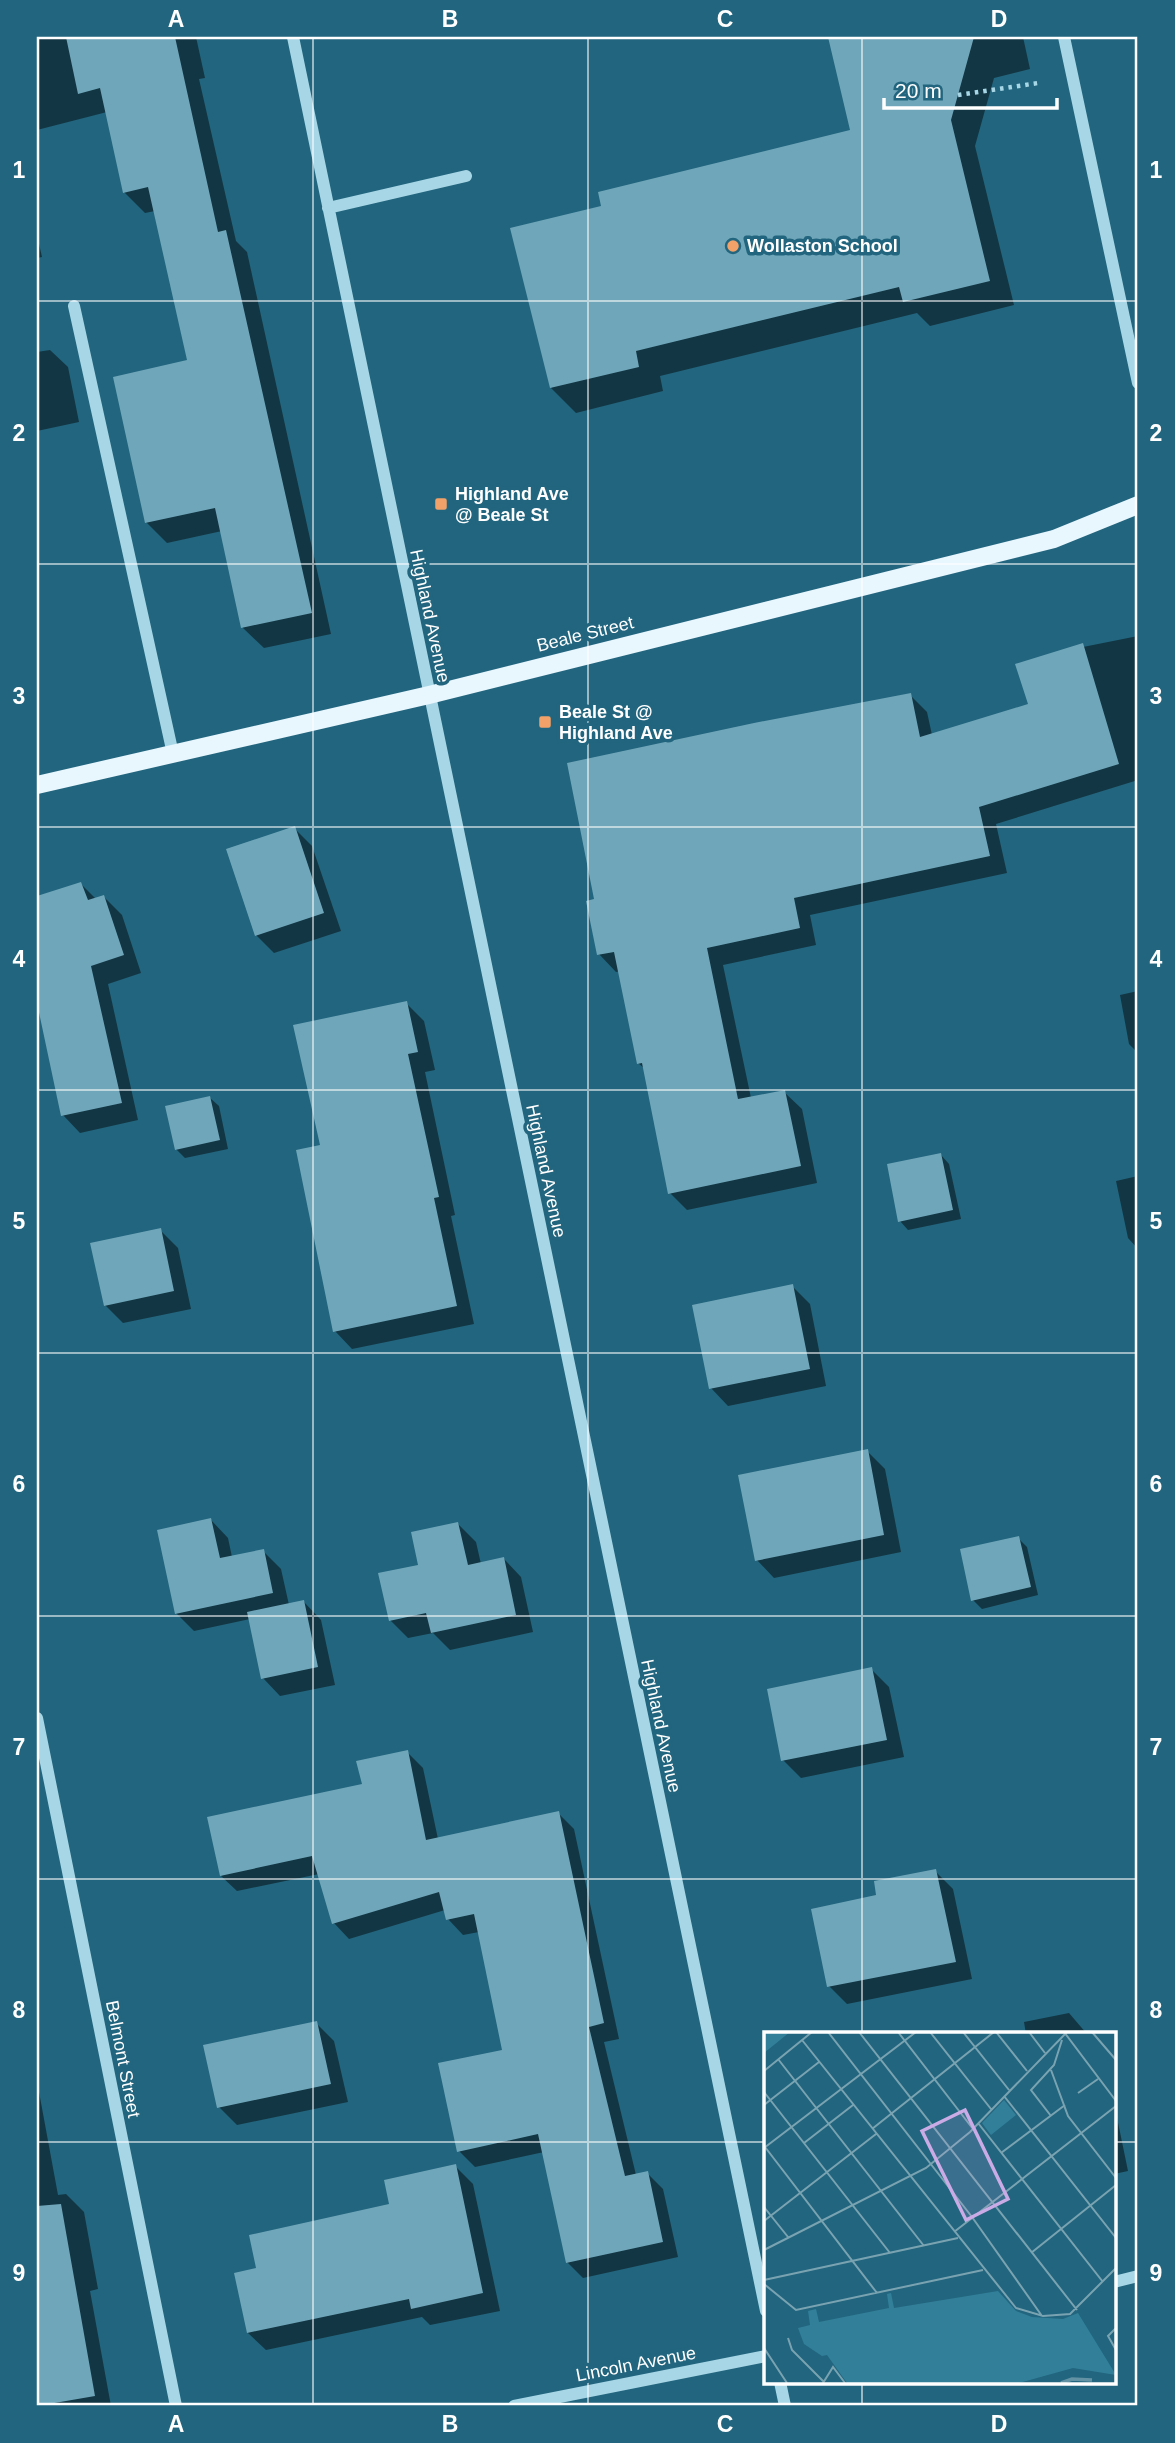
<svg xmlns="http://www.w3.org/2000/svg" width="1175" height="2443" font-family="Arial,sans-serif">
<rect width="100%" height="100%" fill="#22657e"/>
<!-- shadow -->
<path fill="#0007" d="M37,37H196L205,78L199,79L236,241L247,252L331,634L264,648L243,628L222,531L167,543L146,522L189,362L155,211L145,213L124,192L107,112L37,130Z
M830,37H1023L1030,69L994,78L975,146L1014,305L930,326L917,313L660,376L663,391L576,413L551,388L852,132Z
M37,235L42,257L37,258Z
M50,350L68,367L79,422L37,431V352Z
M1138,636V780L996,824L1007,873L810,915L816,945L723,965L751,1098L784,1092L802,1109L817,1183L687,1210L670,1193L645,1069L638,1063L620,971L616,972L599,954L596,901L910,695L927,712L932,735L1030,705L1068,650Z
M294,828L312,846L341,931L274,953L256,935Z
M81,884L96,899L104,897L122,915L141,973L108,984L138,1120L80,1133L63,1115L37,995V898Z
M1138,991V1053L1129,1044L1120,995Z
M406,1003L424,1021L435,1070L425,1072L455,1215L451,1216L474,1324L352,1349L335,1331L322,1146Z
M210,1098L219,1106L228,1149L185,1158L176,1149Z
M941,1155L949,1164L961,1219L908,1230L900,1221Z
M1138,1176V1249L1128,1238L1116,1181Z
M160,1230L178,1248L191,1309L123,1323L105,1305Z
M792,1286L810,1304L826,1386L728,1406L711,1388Z
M867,1451L885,1469L901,1552L774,1578L757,1560Z
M211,1520L228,1538L232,1557L263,1551L281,1569L289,1605L304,1602L321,1620L335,1685L280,1696L263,1678L250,1619L194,1631L176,1613Z
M458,1524L476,1542L481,1564L504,1559L521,1577L533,1632L450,1650L433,1633L408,1638L390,1620L420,1566Z
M1018,1538L1027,1547L1038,1595L982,1609L973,1600Z
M871,1669L889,1687L904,1757L801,1778L783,1760Z
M407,1752L423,1768L438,1839L558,1813L574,1829L619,2039L604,2042L636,2175L647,2173L663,2189L678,2257L583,2278L567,2262L544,2152L475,2167L459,2151L504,2051L479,1932L463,1935L448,1919L445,1910L349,1939L334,1923L319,1874L237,1891L221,1876L364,1786Z
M935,1871L953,1889L972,1979L847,2004L829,1986L878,1897Z
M1069,2013L1087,2034H1026L1024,2022Z
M316,2023L334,2041L348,2102L237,2125L219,2107Z
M37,2081L58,2195L66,2194L84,2212L98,2289L90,2291L111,2406H37Z
M1114,2103L1128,2171L1114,2174Z
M455,2166L473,2184L500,2311L430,2325L422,2317L266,2350L248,2333L258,2269L391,2206Z"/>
<!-- building -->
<path fill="#70a6b9" d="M66,37H175L218,232L226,230L312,613L241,628L215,508L145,523L113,377L187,360L148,187L123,193L100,88L78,94Z
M828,37H974L951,120L990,281L903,302L899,287L636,351L639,367L550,388L510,228L601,206L598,192L850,130Z
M1083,643L1119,764L979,807L990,856L794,898L800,928L707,948L738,1099L785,1090L801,1166L668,1194L642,1063L637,1064L614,952L597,955L586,901L594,899L567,763L754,723L911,693L920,737L1028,704L1015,664Z
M295,826L324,913L255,936L226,849Z
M81,882L88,900L104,895L124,955L91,966L122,1103L61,1116L37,1003V896Z
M407,1001L418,1052L408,1054L439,1197L434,1198L457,1306L333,1332L296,1150L320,1145L293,1025Z
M210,1096L220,1140L175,1150L165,1106Z
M941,1153L953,1210L898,1222L887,1164Z
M161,1228L174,1291L104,1306L90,1243Z
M793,1284L810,1369L709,1389L692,1305Z
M868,1449L884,1535L755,1561L738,1475Z
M211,1518L220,1558L264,1549L273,1593L175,1614L157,1530Z
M458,1522L468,1565L504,1557L516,1615L431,1633L426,1613L389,1621L378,1573L418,1565L411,1532Z
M1019,1536L1031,1587L971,1601L960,1549Z
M304,1600L318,1667L261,1679L247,1612Z
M872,1667L887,1740L781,1761L767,1689Z
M408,1750L426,1840L559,1811L604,2023L589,2027L625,2176L648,2171L663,2242L566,2263L538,2134L457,2152L438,2063L502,2050L474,1914L446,1920L439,1892L332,1924L312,1856L220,1876L207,1817L362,1784L356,1761Z
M936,1869L956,1962L827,1987L811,1909L876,1895L874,1881Z
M317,2021L331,2084L217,2108L203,2045Z
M456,2164L483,2293L411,2309L409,2299L247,2333L234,2273L256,2268L249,2235L389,2204L384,2180Z
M61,2204L95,2396L37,2406V2206Z"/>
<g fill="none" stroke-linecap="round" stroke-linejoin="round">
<!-- path -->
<path stroke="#a7d6e6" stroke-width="4.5" stroke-dasharray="3.5 5" stroke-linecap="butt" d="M958,95L1038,83"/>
<!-- minor -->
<path stroke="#a7d6e6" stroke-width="12" d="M293,37L766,2311
M1064,37L1138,383
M328,208L466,176
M74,306L173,754
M37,1718L176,2406
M1114,2282L1138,2276
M780,2382L785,2406
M514,2406L766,2356"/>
<!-- major -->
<path stroke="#e8f6fd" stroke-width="18" d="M37,785L429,695L1054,539L1138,505"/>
</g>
<!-- grid -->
<path fill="none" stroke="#fff" stroke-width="2" stroke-opacity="0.55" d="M313,37V2406M588,37V2406M862,37V2034M37,301H1138M37,564H1138M37,827H1138M37,1090H1138M37,1353H1138M37,1616H1138M37,1879H1138M37,2142H766M1114,2142H1138M862,2382V2406"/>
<!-- markers -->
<g fill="#f2a269" stroke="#22657e" stroke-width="2.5">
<circle cx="733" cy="246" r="7"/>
<rect x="434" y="497" width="14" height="14" rx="3.5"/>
<rect x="538" y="715" width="14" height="14" rx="3.5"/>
</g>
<g text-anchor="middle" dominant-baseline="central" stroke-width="7" stroke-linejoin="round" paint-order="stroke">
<!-- poi labels -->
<g font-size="18" font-weight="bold" fill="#fff" stroke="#22657e" text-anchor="start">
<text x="747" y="246">Wollaston School</text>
<text x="455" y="494">Highland Ave<tspan x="455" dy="21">@ Beale St</tspan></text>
<text x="559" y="712">Beale St @<tspan x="559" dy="21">Highland Ave</tspan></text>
</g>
<!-- street labels -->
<g font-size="18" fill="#fff" stroke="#22657e">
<text transform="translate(430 616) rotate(78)">Highland Avenue</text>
<text transform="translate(585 634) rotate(-14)">Beale Street</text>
<text transform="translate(546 1171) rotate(78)">Highland Avenue</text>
<text transform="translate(661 1726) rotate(78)">Highland Avenue</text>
<text transform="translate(123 2059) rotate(79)">Belmont Street</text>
<text transform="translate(636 2364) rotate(-11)">Lincoln Avenue</text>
</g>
</g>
<!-- overview -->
<g transform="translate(764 2032)">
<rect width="352" height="352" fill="#22657e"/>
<path d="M0,0H26L0,21ZM240,68L252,83L227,103L218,91ZM234,259L252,279L268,285L299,287L314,281L352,343L309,336L255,351H83L63,323L58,324L40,312L34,296L46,293L44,279L52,277L55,290L125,276L123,262L127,261L130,276Z" fill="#327f9a"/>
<path fill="none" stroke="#6292a4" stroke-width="3.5" d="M297,351L308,347L328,348"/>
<path fill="none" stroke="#7aa3b2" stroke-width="2" d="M64,0L208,185L278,284M95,0L313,278M134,0L209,97M166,0L227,77M199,0L245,58M232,0L263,39M265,0L281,21M300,0L352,69M328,0L352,28M38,8L252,276L279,284L306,282L352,236M14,27L160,214M287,38L304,84L352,146M0,39L48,0M0,60L126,221M314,61L334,47M240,64L352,206M0,73L55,30M287,84L267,58L290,33L298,8M214,91L339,250M108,97L230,0M40,111L89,73M1,115L113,261M0,116L152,0M237,121L301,73M0,175L24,205M0,189L112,102M190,200L352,74M0,218L162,136L206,100L303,0M267,221L352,153M0,248L194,206M0,252L32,278L219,238M352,296L344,304L352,318M24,306L28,318L60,350M0,316L23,351M59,351L69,335L81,351"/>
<path fill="#caabe5" fill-opacity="0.15" stroke="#caabe5" stroke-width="3.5" d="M201,78L244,167L202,188L158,99Z"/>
<rect width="352" height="352" fill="none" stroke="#fff" stroke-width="3.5"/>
</g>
<!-- border -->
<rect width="1175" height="2443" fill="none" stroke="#22657e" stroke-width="77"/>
<!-- scale -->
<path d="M884 98v10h173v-10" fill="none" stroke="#ffffff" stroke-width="3.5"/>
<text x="895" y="98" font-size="21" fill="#ffffff" stroke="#22657e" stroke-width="5" paint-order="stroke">20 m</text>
<rect x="38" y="38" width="1098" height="2366" fill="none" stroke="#fff" stroke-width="2.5"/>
<g font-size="23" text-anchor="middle" font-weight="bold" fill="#fff">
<text x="176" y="27">A</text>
<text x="450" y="27">B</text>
<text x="725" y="27">C</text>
<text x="999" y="27">D</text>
<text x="19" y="178">1</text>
<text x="1156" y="178">1</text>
<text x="19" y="441">2</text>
<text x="1156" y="441">2</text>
<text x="19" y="704">3</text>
<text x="1156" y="704">3</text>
<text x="19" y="967">4</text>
<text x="1156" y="967">4</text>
<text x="19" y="1229">5</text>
<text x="1156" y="1229">5</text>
<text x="19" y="1492">6</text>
<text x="1156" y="1492">6</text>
<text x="19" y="1755">7</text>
<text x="1156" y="1755">7</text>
<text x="19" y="2018">8</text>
<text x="1156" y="2018">8</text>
<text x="19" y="2281">9</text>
<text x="1156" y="2281">9</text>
<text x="176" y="2432">A</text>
<text x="450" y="2432">B</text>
<text x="725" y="2432">C</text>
<text x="999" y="2432">D</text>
</g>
</svg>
